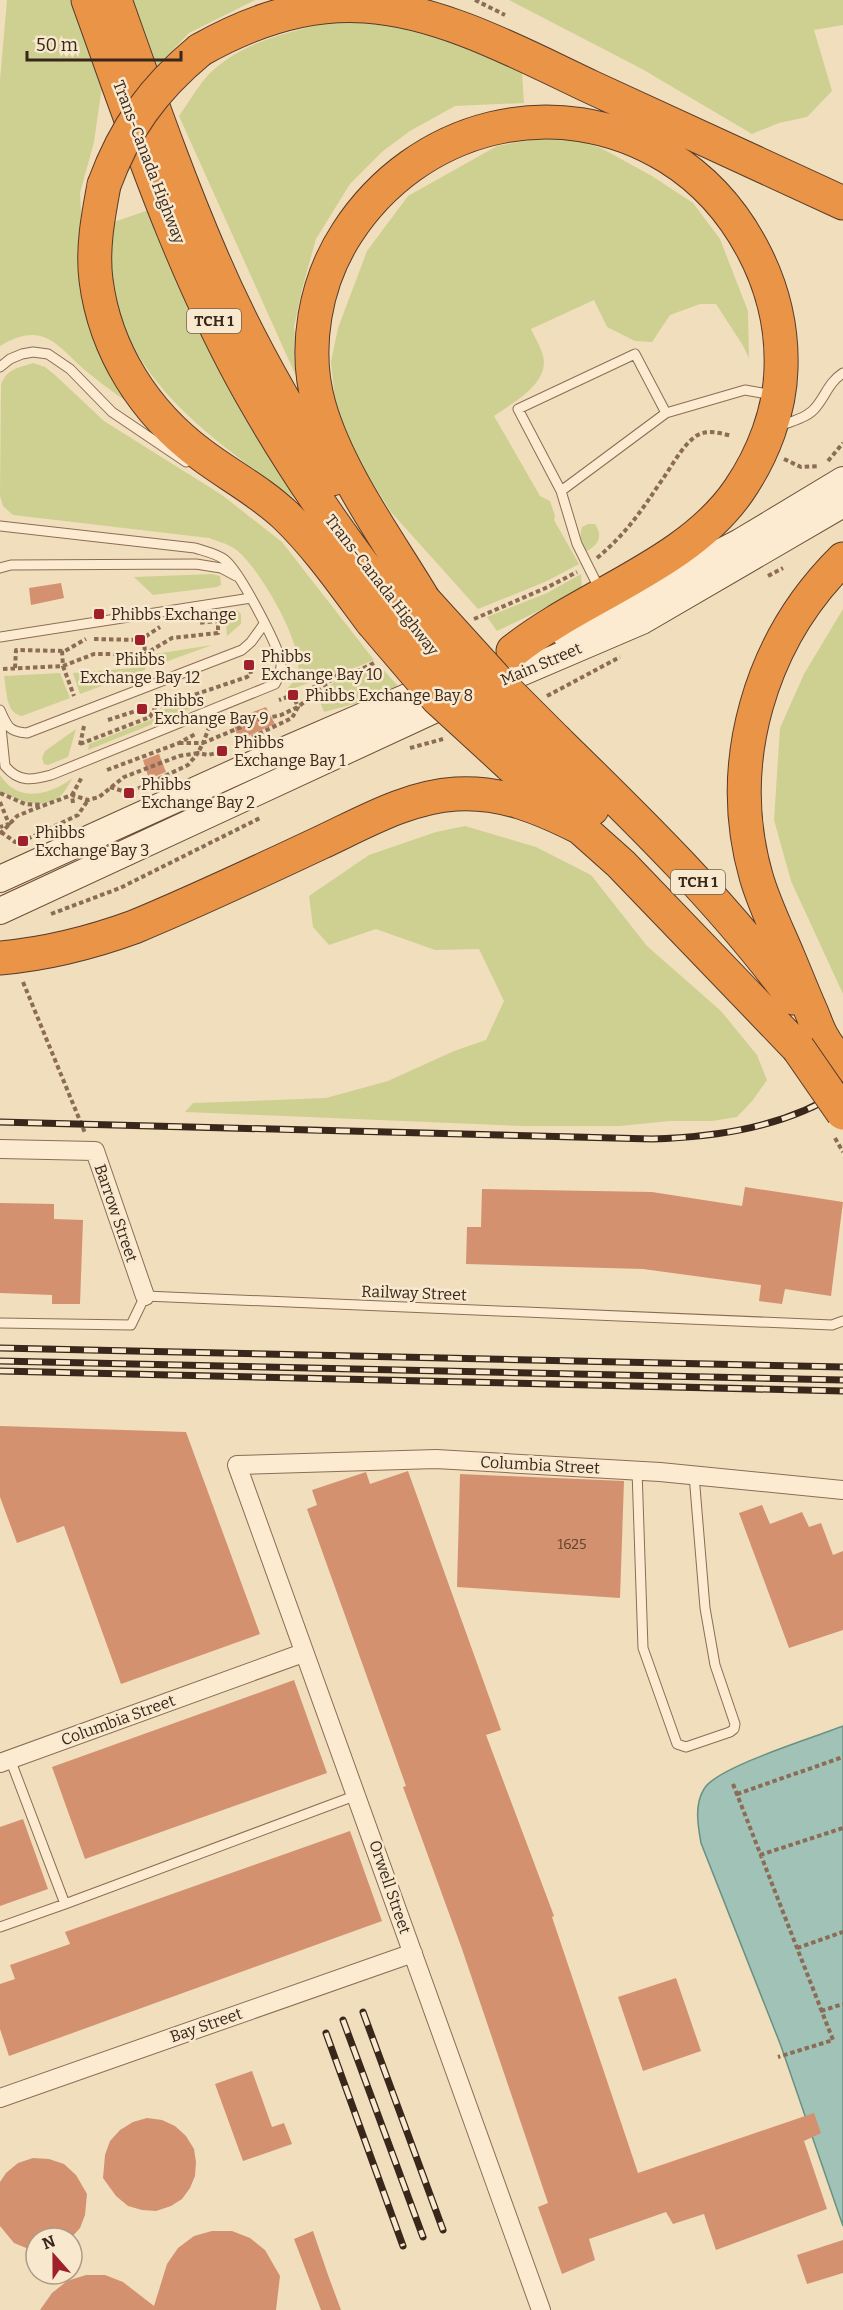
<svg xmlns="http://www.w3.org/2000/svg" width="843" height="2310" font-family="Bitter,serif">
<rect width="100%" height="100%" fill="#f1debd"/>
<!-- green -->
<path fill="#ced091" d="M7,0H80L107,73L101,93L94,142L80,193L85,281L146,415C126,401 105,387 86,371C56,345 44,320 0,346V80Z
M128,0H255L189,33L153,71Z
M509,0H843V25L814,30L832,91L807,117L779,123L752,134L642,69Z
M351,18L449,35L522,72L524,103L455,106L410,131L383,151L350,184L316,239L302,289L294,327L300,385L179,116C188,103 198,86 209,74C247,37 303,29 351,18Z
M558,135L601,148L652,176L693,203L720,239L748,311L749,358L742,344L716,304H700L670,315L652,342L635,341L607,327L594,300L531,329C535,338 541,347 543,356C550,384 512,403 494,416L540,496L550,501L555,516L554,520L579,564L545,582L478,609L391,512L357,458L335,402L331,362L338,328L367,251L408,196L497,146Z
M154,208L305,506C225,447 133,392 111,286C107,266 112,242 114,222Z
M33,363L45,367L55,375L104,421L222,495L282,542L374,660C345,673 314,680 284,692C291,685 297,679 298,669C302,641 257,564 235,549C228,544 217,541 209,538L13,515L3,506L0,496L1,385C6,369 18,368 33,363Z
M588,524H595C603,536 599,544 587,551C581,542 579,537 582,527Z
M212,574L220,576L221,585L217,587L153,595L134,577Z
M581,574L582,590L497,631L487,617L547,593Z
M843,609V994L791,881L774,820L780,728L804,674Z
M237,610L241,614V624L227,636L225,613Z
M212,645L157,665L154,662L155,654Z
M379,665L398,686L373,699L324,712L318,697L337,679L356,675Z
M145,667V670L80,694L73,673Z
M60,673L70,698L22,716C5,713 7,690 4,676Z
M196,699L197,706L88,750L89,744L153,719L159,711Z
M76,729L68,757L48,765L44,764L42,758L45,751Z
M0,775C19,804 49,795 73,778C69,783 65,793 59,797C43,811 16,800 0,791Z
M465,826L536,847L591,875L647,946L721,1011L757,1055L767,1080L753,1100L737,1117L712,1121H670L620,1126H522L185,1112L193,1103L326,1098L388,1081L454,1051L486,1040L504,1001L479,949L435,950L376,929L329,945L313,927L309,896L369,855L436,832Z"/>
<!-- water -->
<path fill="#a1c2b6" stroke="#689183" stroke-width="1.5" d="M843,1726V2226L781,2046L701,1843C698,1826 694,1805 704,1789C716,1767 816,1737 843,1726Z"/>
<!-- building -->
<path fill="#d39170" d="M61,583L64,598L31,605L29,588Z
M266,707L275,724L239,740L232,720Z
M159,754L166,772L149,779L143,760Z
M745,1187L843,1202L831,1296L785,1289L782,1304L759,1301L761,1285L643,1269L466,1264L467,1227H481L482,1189L652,1192L742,1206Z
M0,1203L54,1204V1219L83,1220L80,1304H52V1295L0,1293Z
M0,1426L186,1432L260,1634L121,1684L64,1526L17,1543L0,1497Z
M408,1471L501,1730L486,1735L554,1916L552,1917L638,2173L814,2113L821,2133L804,2141L827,2209L716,2250L704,2214L673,2224L666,2212L589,2239L595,2260L562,2274L538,2207L548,2203L462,1949L403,1787L406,1786L307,1509L317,1505L312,1490L366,1472L370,1484Z
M460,1474L624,1481L620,1598L457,1587Z
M762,1505L770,1524L802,1512L809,1527L821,1523L833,1555L843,1551V1630L789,1648L739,1513Z
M294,1680L327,1773L85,1859L52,1767Z
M23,1819L48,1889L0,1906V1827Z
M350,1831L382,1921L9,2056L0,2029V1984L15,1979L10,1965L70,1944L65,1932Z
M676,1978L701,2051L643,2071L618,1997Z
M252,2071L272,2127L284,2123L292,2144L243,2161L215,2084Z
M147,2118L162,2120L175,2126L186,2136L194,2149L196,2162L195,2176L190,2188L182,2199L171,2206L156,2211L142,2210L128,2206L116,2196L103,2178L105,2155L110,2141L120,2130L133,2122Z
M33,2158L49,2159L64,2164L76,2175L87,2194L85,2215L80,2228L71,2238H36V2252L14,2243L0,2226V2182L6,2173L18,2163Z
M212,2231H232L250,2238L265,2250L280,2276L276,2310H40L52,2293L67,2281L86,2275H105L123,2282L154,2306L167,2264L178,2248L194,2236Z
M313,2231L328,2275L341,2310H321L294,2239Z
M843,2240V2273L807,2284L797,2255Z"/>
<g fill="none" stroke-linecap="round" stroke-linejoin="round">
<defs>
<path id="service" d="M0,367L10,359L22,354L33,352L48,354L70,369L112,412L186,462
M778,427C791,421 808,418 816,407C826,395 829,382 843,373
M561,491L666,413L745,390L773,395
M0,526L195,548C204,551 218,554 225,560C240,572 274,639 280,658C283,668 279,676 275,684L51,775C33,780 19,783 5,766L0,718
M0,568L11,565L196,564L221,568L236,576
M600,590L577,544L561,491L518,409L635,354L666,413
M0,637L251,598
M0,710C7,726 9,732 27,733L242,650L251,642L264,624
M0,1323L131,1325L145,1296L832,1325L843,1321
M637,1470L643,1648L677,1744L686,1747L730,1732L734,1729L735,1724L715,1665L705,1608L694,1475
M10,1759L65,1904L357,1795
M0,1927L65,1904"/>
<path id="minor" d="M0,1149L95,1151L145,1296
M0,1763L303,1653
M0,2098L413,1953
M541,2310L237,1465L436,1459L660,1472L843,1490"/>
<path id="secondary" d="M564,633L740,542L843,480
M0,879L273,755L444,681
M0,911L436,709L642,621L843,504"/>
<path id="motorway" d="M88,0C136,133 181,270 251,394C294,470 344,542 398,611
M115,0C146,87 176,175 213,260C246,337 287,409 332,479
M200,50C251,21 306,2 365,6C443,11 521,54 591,87C675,125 759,164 843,203
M104,185C98,217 92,249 96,280C105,351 145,413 202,455C230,476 261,492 286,516C319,548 345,586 372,622
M843,559C760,641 724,763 756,876C764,904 777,930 788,956C796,975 803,993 811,1011C815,1020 818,1031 824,1040C829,1049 837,1057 843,1065
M424,600C388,540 338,472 319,405C303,348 315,282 347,233C417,125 556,88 668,157C739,201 784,286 781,369C780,411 763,455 739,490C688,565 583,595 513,651
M557,741C641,823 724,904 793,998
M532,752L592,809
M510,765L621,864L798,1048
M0,958C46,954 90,943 134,927C197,901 258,872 320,843C363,823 407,797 456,794C502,791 541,808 581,828"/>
</defs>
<!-- service casing -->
<use href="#service" stroke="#8b6d55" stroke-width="11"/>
<!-- minor casing -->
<use href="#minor" stroke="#8b6d55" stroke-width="20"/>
<!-- secondary casing -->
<use href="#secondary" stroke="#6c4e38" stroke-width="28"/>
<!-- motorway casing -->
<use href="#motorway" stroke="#583c2a" stroke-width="35"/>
<!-- path -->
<path stroke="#8b6d55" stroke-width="4" stroke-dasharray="4.5 3" stroke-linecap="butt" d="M475,0L505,15
M784,459L801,467L819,466
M828,461L843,443
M597,558C627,533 641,511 662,480C672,466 682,446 696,436C707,429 720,433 732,436
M768,576L783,568
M474,619L548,587L577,572
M94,639L140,640L160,627
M144,639L145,654L150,668
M62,651L63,666L74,696
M15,668L16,650L65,651L86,639
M3,669L63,666L94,654H145L172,638L218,633V621L197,623
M547,696L620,657
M310,698L307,690L325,682
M108,720L142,709L148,703
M252,737L292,718L298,707L293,695L279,700
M179,743H203L210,725
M80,744L150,717L155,708L247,677L251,674L249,665L246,666
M80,745L84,726
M410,748L443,739
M107,770L179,743L197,733
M110,787L129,793L188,765L198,753L208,755L221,752
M0,793L25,804L42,805
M0,802L9,824L0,827
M73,803L72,795L82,777
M1,832L15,842L23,841L78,815L88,800
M0,834L17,816L34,809L72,795L88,800L99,797L124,777L179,756L198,753L203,743L258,720L281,715L298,707L336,676L353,673L374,663
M51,914L120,888L262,817
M23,982L85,1133
M733,1784L833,2040L778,2057
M737,1794L843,1757
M760,1855L843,1828
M797,1948L843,1932
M821,2011L843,2004"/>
<!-- service -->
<use href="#service" stroke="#fcebd1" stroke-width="9"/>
<!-- minor -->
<use href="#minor" stroke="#fcebd1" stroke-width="18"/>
<!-- secondary -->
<use href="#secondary" stroke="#fcebd1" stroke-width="26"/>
<!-- motorway -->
<use href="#motorway" stroke="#e99446" stroke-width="33"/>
<defs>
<path id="rail" d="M0,1122L652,1139C718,1137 786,1127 843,1090
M0,1348L843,1367
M0,1361L843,1380
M0,1371L843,1391
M363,2012L443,2230
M343,2020L423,2237
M326,2033L403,2246"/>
</defs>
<!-- rail casing -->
<use href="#rail" stroke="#39271b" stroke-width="7"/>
<!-- rail -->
<use href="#rail" stroke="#f8e8ce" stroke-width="4.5" stroke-dasharray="14" stroke-linecap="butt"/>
<defs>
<path id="motorway-bridge" d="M104,185C125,128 153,89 200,50
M424,600L502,686L557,741
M398,611L483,704L532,752
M372,622L437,698L510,765
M798,1048L843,1113"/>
</defs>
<!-- motorway-bridge casing -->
<use href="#motorway-bridge" stroke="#583c2a" stroke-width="35" stroke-linecap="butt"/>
<!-- path-bridge -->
<path stroke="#8b6d55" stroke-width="4" stroke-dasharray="4.5 3" stroke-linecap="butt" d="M835,1138L843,1152"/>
<!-- motorway-bridge -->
<use href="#motorway-bridge" stroke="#e99446" stroke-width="33"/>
</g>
<!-- markers -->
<g fill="#9f202b" stroke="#f8e8ce" stroke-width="2">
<rect x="93" y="608" width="12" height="12" rx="3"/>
<rect x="134" y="634" width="12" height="12" rx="3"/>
<rect x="243" y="659" width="12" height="12" rx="3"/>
<rect x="287" y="689" width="12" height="12" rx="3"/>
<rect x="136" y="703" width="12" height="12" rx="3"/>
<rect x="216" y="745" width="12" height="12" rx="3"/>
<rect x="123" y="787" width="12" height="12" rx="3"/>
<rect x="17" y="835" width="12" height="12" rx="3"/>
</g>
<g text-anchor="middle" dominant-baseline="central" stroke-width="5" stroke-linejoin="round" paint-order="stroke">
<!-- number labels -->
<g font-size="14" fill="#604230">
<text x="572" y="1544">1625</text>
</g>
<!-- shield labels -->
<g fill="#f8e8ce" stroke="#726151" stroke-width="1.5">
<rect x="187" y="309" width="54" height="24" rx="4.5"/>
<rect x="671" y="870" width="54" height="24" rx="4.5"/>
</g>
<g font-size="15" font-weight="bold" fill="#39271b">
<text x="214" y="321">TCH 1</text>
<text x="698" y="882">TCH 1</text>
</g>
<!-- street labels -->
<g font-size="16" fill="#39271b" stroke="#f8e8ce">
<text transform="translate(149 162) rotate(69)">Trans-Canada Highway</text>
<text transform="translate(382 585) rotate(52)">Trans-Canada Highway</text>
<text transform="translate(541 664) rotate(-23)">Main Street</text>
<text transform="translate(116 1213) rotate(71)">Barrow Street</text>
<text transform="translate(414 1293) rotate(2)">Railway Street</text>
<text transform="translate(540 1465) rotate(3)">Columbia Street</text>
<text transform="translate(118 1720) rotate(-20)">Columbia Street</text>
<text transform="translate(390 1887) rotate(71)">Orwell Street</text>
<text transform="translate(206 2025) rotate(-19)">Bay Street</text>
</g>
<!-- poi labels -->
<g font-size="16" fill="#39271b" stroke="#f8e8ce" text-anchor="start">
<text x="111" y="614">Phibbs Exchange</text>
<text x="261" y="656">Phibbs<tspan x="261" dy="18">Exchange Bay 10</tspan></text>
<text x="140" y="659" text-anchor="middle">Phibbs<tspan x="140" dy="18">Exchange Bay 12</tspan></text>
<text x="305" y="695">Phibbs Exchange Bay 8</text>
<text x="154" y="700">Phibbs<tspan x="154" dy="18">Exchange Bay 9</tspan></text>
<text x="234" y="742">Phibbs<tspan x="234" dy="18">Exchange Bay 1</tspan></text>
<text x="141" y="784">Phibbs<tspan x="141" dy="18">Exchange Bay 2</tspan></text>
<text x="35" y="832">Phibbs<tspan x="35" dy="18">Exchange Bay 3</tspan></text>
</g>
</g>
<!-- north arrow -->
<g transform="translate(54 2256) rotate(339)"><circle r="28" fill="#f8e8ce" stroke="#ac9b86" stroke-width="1.5"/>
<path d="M0-4.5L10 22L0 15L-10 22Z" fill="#9f202b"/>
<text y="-9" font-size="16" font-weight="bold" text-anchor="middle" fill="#39271b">N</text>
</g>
<!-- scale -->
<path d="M27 51v9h154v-9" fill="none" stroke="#39271b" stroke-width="3"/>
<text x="36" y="51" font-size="18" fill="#39271b" stroke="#f8e8ce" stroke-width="4.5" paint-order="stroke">50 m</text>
</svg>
